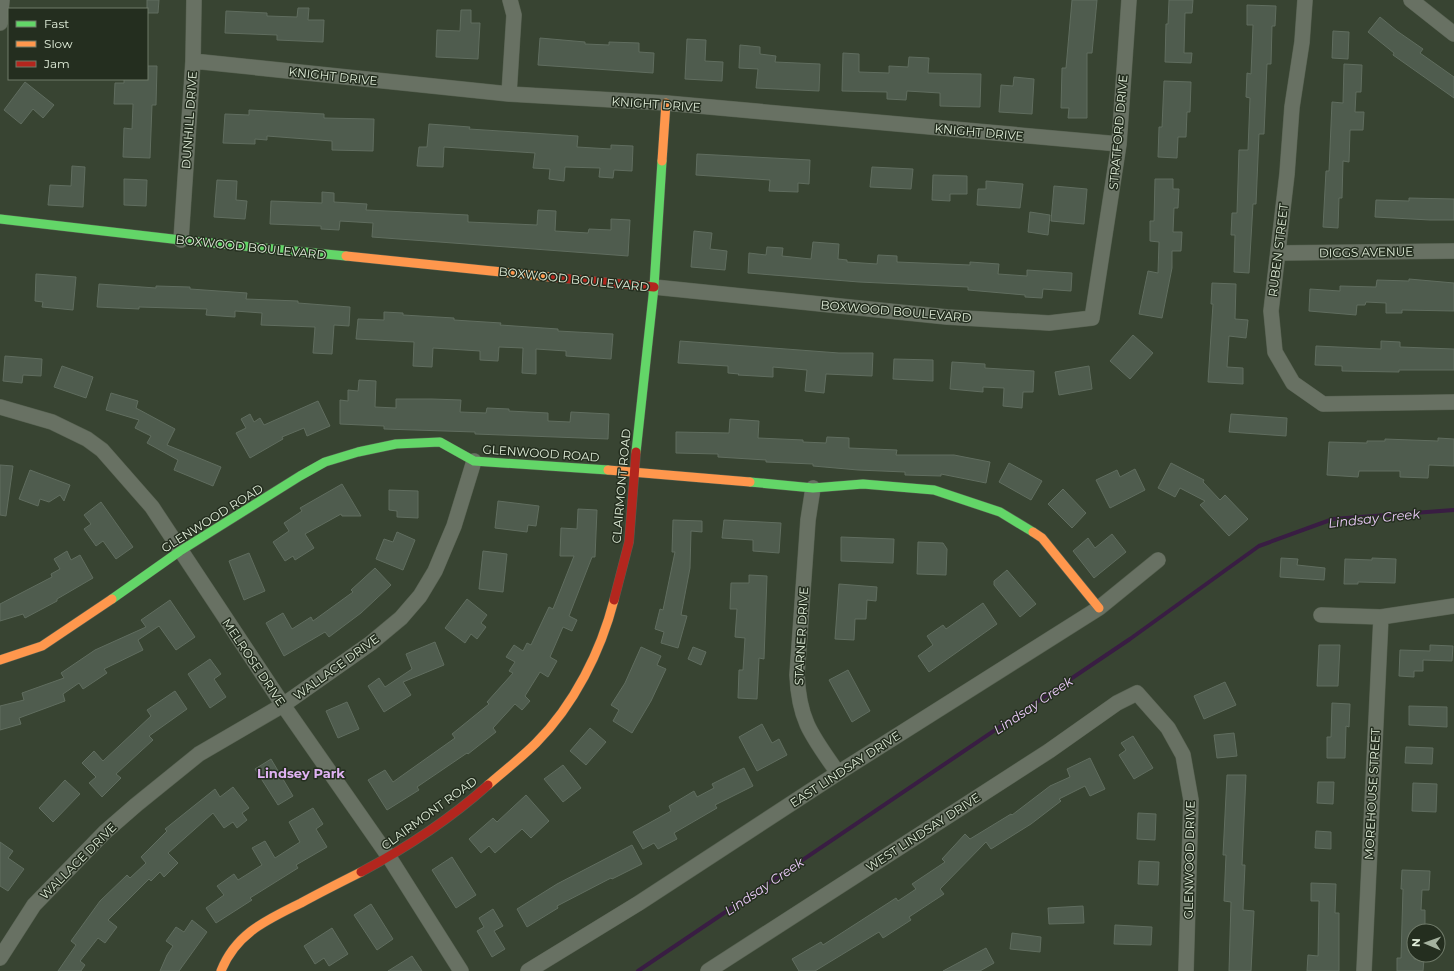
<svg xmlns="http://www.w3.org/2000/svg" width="1454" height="971" font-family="Montserrat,sans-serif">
<rect width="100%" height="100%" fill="#384432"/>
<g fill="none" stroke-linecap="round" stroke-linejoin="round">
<!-- stream -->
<path stroke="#391d43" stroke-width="4" d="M638,971L1130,639L1259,546L1333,519L1454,510"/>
</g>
<!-- building -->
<path fill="#4f5c4e" stroke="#606d5f" d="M147,0H159L158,13H147Z
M1072,0H1097L1092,53H1087V118H1068L1069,108H1061L1062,68H1066Z
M1169,0H1193L1192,13H1185L1184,53H1192L1191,63L1165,62L1166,24H1168Z
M1247,5L1276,6L1275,26H1272L1271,64H1267L1264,134H1259L1256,204H1253L1249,273L1234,272L1235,235H1231L1232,213H1237L1239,150H1248L1250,98L1246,97L1247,73L1251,74L1253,25H1247Z
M298,8H309L308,20H324L323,42L277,40V35L225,33L226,11L267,13V16L297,17Z
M461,10H471V23H480L478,59L436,57L437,30L460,31Z
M1380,17L1397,31L1423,49L1420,53L1454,77V98L1393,55L1394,53L1368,32Z
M1333,31L1349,32L1348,59L1332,58Z
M540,38L585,42V44L609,45V42L639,43V52L654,53L653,73L538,65Z
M687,39L706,40L705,61L723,62L722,81L685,79Z
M740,45L760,47V54L776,56L775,62L820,64L819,91L756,88L758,69L739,68Z
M843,53L859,54V72L889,73V66L908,67L909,57L929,58L928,73L981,74L980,107L940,106V93L907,91L906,100L887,99V92L842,91Z
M1344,64L1362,65L1361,92H1356L1355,112H1364L1363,130H1350L1349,162L1343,161L1342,198H1339L1338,228L1323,227L1326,171H1329L1332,102L1343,103Z
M147,66H157L156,105H152L150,158L123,157L124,128L132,129L133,104H114L115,83H124V79H147Z
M1014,77L1034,79L1032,114L999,112L1001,85L1013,86Z
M1164,81L1191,82L1190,112H1187L1186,137H1178L1177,158L1158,157L1159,127H1162Z
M25,82L54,105L43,118L33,109L21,124L4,110Z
M249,110L324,114V118L374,119L373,151L332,150V141L267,136V140L255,139V144L223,143L225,114L249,115Z
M429,124L470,127L469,129L578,136L577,147L611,149V145L633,146L632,171L614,170L613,178L599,177L600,168L565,167L564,181L549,179L550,169L533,168L535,153L444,147L443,167L417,166L419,147H427Z
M697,154L810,160L809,184L798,183V192L769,191L770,180L696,175Z
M72,166L85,167L83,207L48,205L50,185L71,186Z
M872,167L913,169L911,189L870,187Z
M933,175L967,176V194H950V201L932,200Z
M124,179L147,180L146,206L124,205Z
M1155,179H1173V189H1179L1178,208H1174L1173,232H1182L1181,251H1172V268L1162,318L1139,314L1148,271L1158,273L1159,242L1150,241V221H1154Z
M217,180L237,181L236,200L247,201L245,219L214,217Z
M986,181L1023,184L1020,208L977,205L978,189H986Z
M1054,186L1087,189L1084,224L1051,221Z
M322,192L334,193V202L367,204L366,210L468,215V222L537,225L538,210L556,211L555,231L588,233L589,229L611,230V219L630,220L628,256L372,237L373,223L340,221L339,230L321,229V226L270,224L271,201L322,203Z
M1409,198L1454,199V220H1430L1375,217L1376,200L1409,201Z
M1030,212L1050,215L1048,235L1028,232Z
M694,231L712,233L710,249L727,251L725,270L691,267Z
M813,242L839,244L838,259L847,260V262L877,264L878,255L897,256V262L970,265V262L999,264L998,274L1027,276V270L1072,273L1071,291L1043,289L1042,298L1025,297V295L968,290V287L859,282L748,273L749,253L766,255L767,247L783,248L782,256L811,259Z
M36,274L76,277L73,310L42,307L43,302L35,301Z
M1409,279L1454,283V311L1402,310V313H1386V303L1366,302L1365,305H1357L1356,315L1309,311L1310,289L1340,291V286L1376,287L1377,280L1409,281Z
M1212,283L1236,284L1235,319L1248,320L1246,338L1229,336L1227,367L1243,368V384L1208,382L1213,304H1211Z
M99,284L156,288V286L190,287V289L247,293L246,299L298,301V303L350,307L349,326L334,325L332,354L313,353L315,327L261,325L262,313L235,311V317L206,315L207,309L139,307V309L97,307Z
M384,312L403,313V315L454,318V320L501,323L500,325L558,329V331L613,334L611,359L566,356V351L536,349V374L522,373L523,348L499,347L498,361L480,360V351L433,348L432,367L413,366L414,342L356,339L358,319L384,320Z
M1133,335L1153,353L1130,379L1110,361Z
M680,341L839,353H873L872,376L826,374L824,393L805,391L807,370L773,367V377L738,375L739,374L728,373V366L678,363Z
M1381,341L1400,342V347L1454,349V370H1399V372L1342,371V366L1315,365L1316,346L1381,349Z
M5,356L42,359L41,376L23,375L22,383L3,381Z
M894,359L933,360V381L893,379Z
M952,362L985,364V368L1034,371L1033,392H1023L1022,408L1003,406L1004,388L983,387V392L950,389Z
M62,366L93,377L86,398L54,387Z
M1089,366L1092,389L1059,395L1055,372Z
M359,380L376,381L375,407L396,408V399H432L461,400L460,412L486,413L487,408L509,409V411L548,413V421L570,422L571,412L609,414L608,439L475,434V432L384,429V426L340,424V400L348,401V390L358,391Z
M111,393L138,401L136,408L175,429L167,445L221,467L213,486L174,470L178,460L147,443L151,436L135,428L139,420L106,410Z
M318,401L330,426L307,436L304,428L282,437L283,439L250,458L236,433L246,428L241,419L250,414L254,422L260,418L264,425Z
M1231,414L1287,418L1286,436L1229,432Z
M730,419L759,421L758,438L803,440V442L826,443L827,437L849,438V448L897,450L896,455H954L990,462L986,483L941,474V476L905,475V472L858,470L813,466V464L766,462V460L718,457V454L676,453V432L729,433Z
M1438,438L1454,439V466L1429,465L1428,478L1400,477V471H1359L1358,477L1327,475L1329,442L1367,443V441H1385V439L1438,441Z
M1009,463L1042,481L1031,500L999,482Z
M1171,463L1204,480L1203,482L1220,500L1225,495L1248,519L1229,536L1200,505L1205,501L1180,488L1175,497L1158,488Z
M0,465L13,466L6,516L0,515Z
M1135,469L1145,490L1110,508L1096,480L1117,470L1120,477Z
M30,470L70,485L64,501L60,495L49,502L40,499L38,506L19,499Z
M342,484L361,516H342L341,514L305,534L314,548L295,560L293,556L285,561L273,542L289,531L284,523L302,511L300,508Z
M1063,489L1086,513L1072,528L1048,504Z
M389,490L418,491V518L397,517V511L389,510Z
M498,501L539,506L536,526L528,525L527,532L495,528Z
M101,502L133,547L116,559L103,541L96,546L84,529L91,524L84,515Z
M578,509L597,510L595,557H592L569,616L577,620L572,631L563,627L550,657L557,661L548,677L540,672L525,696L530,701L522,710L515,704L493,728L496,732L468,754L467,753L417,787L419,790L387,810L368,780L385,770L393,782L455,738L452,734L489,704L487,702L513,673L509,671L515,662L506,657L514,645L523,651L527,643L531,645L549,607L553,609L574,556H560L561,528L577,529Z
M673,520L702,521V532L691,531L690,568L681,615L687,616L678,648L661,643L664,632L655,629L660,609L663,610L675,552H672Z
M724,520L781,523L779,553L753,551V540L722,538Z
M397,532L415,540L403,570L376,559L384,539L393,542Z
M1112,534L1126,552L1094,578L1073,551L1088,538L1095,548Z
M841,537L894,539L893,563L841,561Z
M918,542L943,543L947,549L946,575L917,574Z
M67,551L71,560L80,555L93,578L57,599V601L25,618L23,614L0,621V604L52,577L51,574L60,569L54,559Z
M483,551L507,554L503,592L479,589Z
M249,553L265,591L244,600L229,561Z
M1281,558L1298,559L1297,565L1325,568L1324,580L1280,577Z
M1372,558L1396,559L1395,583L1358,582V584H1344L1345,559L1372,560Z
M375,568L391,585L361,613L329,637L325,632L284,656L266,623L283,613L292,629L311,617L313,621L353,592L351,590Z
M1007,570L1036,604L1020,617L994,585V581Z
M749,575L767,576L764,659L759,658L757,699L738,698L739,670H743L745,638L735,637L737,609H730L731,583H749Z
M839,584L877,587L876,601L867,600L866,619H855L854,640L835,639Z
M467,599L487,615L481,623L486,627L477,639L471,634L465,643L445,628Z
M170,600L195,637L176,650L159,626L138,640L143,650L104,669L107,673L83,689L79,683L63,694L65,701L19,718L21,724L0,730V706L24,700L22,693L64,678L61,673L95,650L146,627L141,620Z
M983,603L997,624L929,672L918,656L933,645L927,636L943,625L946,629Z
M435,642L444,665L403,682L411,695L384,712L368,686L379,678L385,687L412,669L406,654Z
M1319,645H1340L1338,686H1317Z
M1430,645L1453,646L1452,661L1423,660V671H1414V677L1399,676L1400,650L1430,651Z
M641,647L661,656L657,665L666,669L651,701L632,733L613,721L619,710L611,705L625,683Z
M693,647L706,652L701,665L688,659Z
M210,659L221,674L214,679L226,697L210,708L188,674Z
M848,670L870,711L852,722L829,680Z
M1225,682L1236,705L1204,719L1194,696Z
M175,691L187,709L149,736L153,740L116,774L121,778L102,797L89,783L96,777L82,763L94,751L103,761L151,716L147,710Z
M347,702L359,729L338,738L326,711Z
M1332,703L1350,704L1349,727L1346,726L1345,758H1327V737H1331Z
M1409,706L1447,707V727L1409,725Z
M762,724L772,743L779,739L787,755L757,771L739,737Z
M590,728L606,742L586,765L570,751Z
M1234,733L1237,756L1217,758L1214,735Z
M1133,736L1153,768L1134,779L1119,755L1126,750L1121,743Z
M1406,747L1433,748L1432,764L1405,763Z
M1090,758L1105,789L1090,796L1085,786L1059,799L1061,801L1031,824L991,849L986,842L940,889L944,894L909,917L911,920L883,938L879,932L815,971H799L792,959L821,942L823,945L896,898L898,901L916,889L912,884L945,862L942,859L965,834L970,839L1011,814L1012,815L1050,786L1070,777L1067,769Z
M271,759L293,796L278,805L255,769Z
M563,765L581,788L563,802L544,779Z
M744,768L753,786L715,805L717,808L674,833L677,839L658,849L654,843L643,849L633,832L671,811L669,806L694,791L697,797L714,788L712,784Z
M1227,775H1246L1242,865H1245L1243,910L1254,911L1251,971H1229L1231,902L1224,901L1226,855H1223Z
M65,780L80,794L53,822L39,808Z
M1318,782H1334L1333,804L1317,803Z
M1413,783L1437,784L1436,812L1412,811Z
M233,787L249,808L242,813L247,820L237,828L233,822L224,828L213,813L168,853L178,863L164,877L160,872L151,881L149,879L108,920L117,927L105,943L98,938L80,961L85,965L81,971H58L76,945L71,941L100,901L127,875L130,878L146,863L141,857L167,831L165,829L215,789L220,797Z
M526,795L549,821L531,838L522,829L495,853L489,846L481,853L469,839L493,818L497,822Z
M313,808L323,824L316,829L327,847L296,865L298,868L250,898L252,900L216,923L206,908L224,895L217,886L234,874L238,880L262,865L252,848L265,841L275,858L300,842L289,822Z
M1138,813L1156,814L1155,840L1137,839Z
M1316,831L1331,832V849L1315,848Z
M0,842L13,851L8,858L24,869L8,891L0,886Z
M632,845L642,864L612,879L611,878L557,906L558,908L527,927L517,909L557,884Z
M452,857L476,895L456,908L432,870Z
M1139,861L1159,862L1158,885L1138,884Z
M1402,870L1430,871L1429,890H1422L1421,910H1425V931H1414V959H1424L1423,971H1397V958H1401L1403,889H1401Z
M1311,883L1336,884L1335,913H1339V971H1307L1308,955L1318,956L1319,901H1311Z
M371,904L393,939L377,950L354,915Z
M1083,906L1084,923L1049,924L1048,908Z
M493,909L503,926L494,931L505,949L492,957L477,931L484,927L479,918Z
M192,920L207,932L179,971H160L167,955L173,946L166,941L176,927L184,932Z
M1115,925L1152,927L1151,945L1114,944Z
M332,928L348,954L329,966L324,958L315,964L304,946Z
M1012,933L1041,937L1040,952L1010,949Z
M986,948L994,963L980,971H943Z
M412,956L422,971H388Z"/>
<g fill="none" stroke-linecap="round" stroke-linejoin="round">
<defs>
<path id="street" d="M1305,0L1302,42L1292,107L1287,174L1271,311L1275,352L1293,383L1323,404L1454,402
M1411,0L1454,34
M0,23L2,0
M193,61L509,94L666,103L1119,144
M509,94L514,15L510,0
M181,240L193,61L194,0
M1278,253L1454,251
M654,287L947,317L1049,323L1092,318L1119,144L1129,0
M0,407L52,422L87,439L102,450L152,507L283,705L389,857L461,971
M813,488L808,520L797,675C799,721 812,736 838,773
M1321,615L1381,617L1454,606
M0,958L34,905L105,832L136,805L199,754L283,705L371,643L401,618L420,596L435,571L454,526L474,461
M528,971L639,903L838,773L1099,608L1158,560
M708,971L1049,751L1117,703L1137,693L1168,728L1183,755L1191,800L1186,971
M1364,971L1381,617"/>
<path id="fast" d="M0,219L181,240L346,256
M636,452L654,287L662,161
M750,482L813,488L863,484L934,490L1000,512L1033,532
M112,599L180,551L300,476L325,462L358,452L396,444L440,442L474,461L608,470"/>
<path id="slow" d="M662,161L666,103
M346,256L550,277
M608,470L750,482
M1033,532L1042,538L1099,608
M0,660L42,646L112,599
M488,785C504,771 521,758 536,743C574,705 601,651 614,600
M221,971C236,933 267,920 301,903C321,892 341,882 361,872"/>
<path id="jam" d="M550,277L654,287
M614,600L629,542L636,452
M361,872C406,848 450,819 488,785"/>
</defs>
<!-- street casing -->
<use href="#street" stroke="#566050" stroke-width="16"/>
<!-- fast casing -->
<use href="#fast" stroke="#566050" stroke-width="10"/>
<!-- slow casing -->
<use href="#slow" stroke="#566050" stroke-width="10"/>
<!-- jam casing -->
<use href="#jam" stroke="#566050" stroke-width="10"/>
<!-- street -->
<use href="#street" stroke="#687163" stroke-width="15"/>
<!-- fast -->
<use href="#fast" stroke="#63d668" stroke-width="9"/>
<!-- slow -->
<use href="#slow" stroke="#ff974d" stroke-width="9"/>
<!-- jam -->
<use href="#jam" stroke="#b3261e" stroke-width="9"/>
</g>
<g text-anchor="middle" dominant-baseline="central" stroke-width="3" stroke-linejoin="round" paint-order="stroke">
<!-- street labels -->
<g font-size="12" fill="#e0edd9" stroke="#242e1f">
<text transform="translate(333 76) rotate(6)">KNIGHT DRIVE</text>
<text transform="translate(656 104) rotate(4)">KNIGHT DRIVE</text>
<text transform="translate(189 120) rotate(-86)">DUNHILL DRIVE</text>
<text transform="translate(979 132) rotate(5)">KNIGHT DRIVE</text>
<text transform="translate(1118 132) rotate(-85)">STRATFORD DRIVE</text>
<text transform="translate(251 247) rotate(6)">BOXWOOD BOULEVARD</text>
<text transform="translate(1278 250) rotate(-83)">RUBEN STREET</text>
<text transform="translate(1366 252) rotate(-1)">DIGGS AVENUE</text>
<text transform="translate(574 279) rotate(6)">BOXWOOD BOULEVARD</text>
<text transform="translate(896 311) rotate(5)">BOXWOOD BOULEVARD</text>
<text transform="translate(541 453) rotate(4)">GLENWOOD ROAD</text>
<text transform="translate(621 486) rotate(-85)">CLAIRMONT ROAD</text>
<text transform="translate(212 518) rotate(-32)">GLENWOOD ROAD</text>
<text transform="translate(801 636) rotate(-87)">STARNER DRIVE</text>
<text transform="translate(254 662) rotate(56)">MELROSE DRIVE</text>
<text transform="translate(336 667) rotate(-36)">WALLACE DRIVE</text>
<text transform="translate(845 769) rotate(-33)">EAST LINDSAY DRIVE</text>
<text transform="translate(1372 794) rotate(-87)">MOREHOUSE STREET</text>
<text transform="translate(429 813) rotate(-36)">CLAIRMONT ROAD</text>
<text transform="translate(923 832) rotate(-33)">WEST LINDSAY DRIVE</text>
<text transform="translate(1189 860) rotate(-89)">GLENWOOD DRIVE</text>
<text transform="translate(78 861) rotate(-45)">WALLACE DRIVE</text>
</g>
<!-- water labels -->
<g font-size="13" font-style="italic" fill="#ecccfa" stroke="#242e1f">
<text transform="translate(1374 518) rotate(-6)">Lindsay Creek</text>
<text transform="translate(1033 705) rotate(-34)">Lindsay Creek</text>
<text transform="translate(764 886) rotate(-34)">Lindsay Creek</text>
</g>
<!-- neighbourhood labels -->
<g font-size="13" font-weight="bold" fill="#dfb2f2" stroke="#242e1f">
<text x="301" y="773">Lindsey Park</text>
</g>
</g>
<!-- legend -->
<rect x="8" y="8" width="140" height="72" fill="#242e1f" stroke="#6f7a69"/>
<rect x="16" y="21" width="20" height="6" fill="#63d668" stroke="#6f7a69"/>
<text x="44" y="28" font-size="12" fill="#e0edd9">Fast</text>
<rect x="16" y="41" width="20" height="6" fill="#ff974d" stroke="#6f7a69"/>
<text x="44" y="48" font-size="12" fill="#e0edd9">Slow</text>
<rect x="16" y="61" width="20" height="6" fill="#b3261e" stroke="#6f7a69"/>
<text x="44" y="68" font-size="12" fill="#e0edd9">Jam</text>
<!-- north arrow -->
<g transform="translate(1426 943) rotate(272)"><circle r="19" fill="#242e1f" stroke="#6f7a69"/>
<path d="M0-3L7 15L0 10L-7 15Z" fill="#a5b29f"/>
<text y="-6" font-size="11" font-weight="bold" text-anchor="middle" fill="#e0edd9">N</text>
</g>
</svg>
